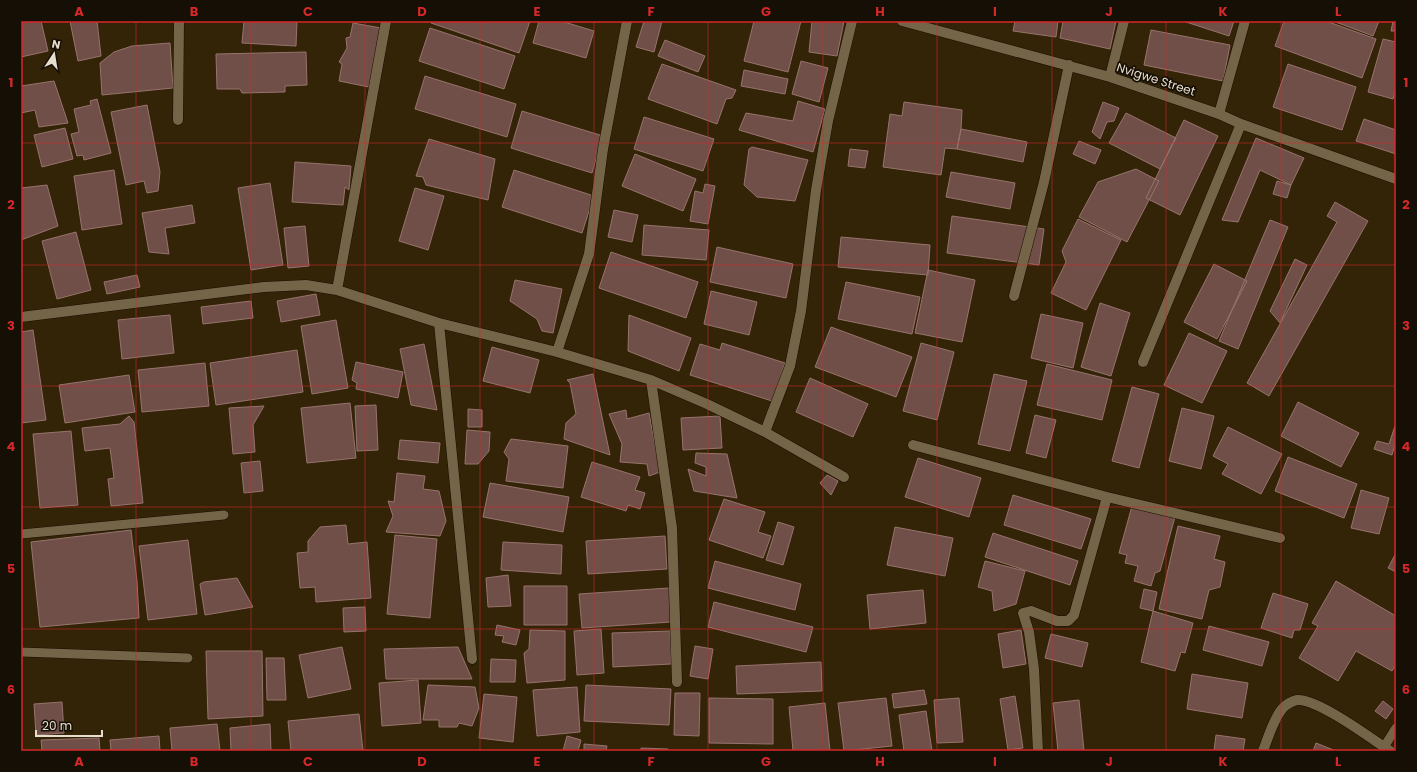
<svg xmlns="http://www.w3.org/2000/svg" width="1417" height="772" font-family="Poppins,sans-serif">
<rect width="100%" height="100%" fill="#332408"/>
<!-- building -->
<path fill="#714f49" stroke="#97736c" d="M21,21H41L48,51L21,57Z
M70,21H97L101,56L78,61Z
M244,21H297L296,46L242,43Z
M431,21H530L519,53L431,23Z
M539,21H561L594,31L586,58L533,43Z
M644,21H662L654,52L636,47Z
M754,21H801L788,72L744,61Z
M812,21H844L837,56L809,52Z
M1015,21H1058L1056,37L1013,31Z
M1063,21H1116L1110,49L1060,38Z
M1183,21H1234L1229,36Z
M1284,21H1326L1376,39L1362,78L1275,46Z
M1333,21H1379L1373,36Z
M1393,21H1396V31H1391Z
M353,23L381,28L369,87L339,81L342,64L339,62L347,48L346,38L350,37Z
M430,28L515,56L504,89L419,61Z
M1151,30L1230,45L1223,81L1144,65Z
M1383,39L1396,42V88L1393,99L1368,92Z
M665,40L705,56L698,72L658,56Z
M170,43L173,88L102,95L100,63L114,52L132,46Z
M306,52L307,85L285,86V92L242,93L240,89H217L216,54Z
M801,61L828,68L819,102L792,94Z
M662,64L736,90L732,98L726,99L717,124L648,99Z
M1288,64L1356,87L1342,130L1273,107Z
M744,70L788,79L785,94L741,86Z
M425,76L516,104L507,137L415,109Z
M54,81L68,123L39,127L35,110L21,113V86Z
M97,99L111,153L84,160L83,155L77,156L71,134L79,132L74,109L91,105L90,101Z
M798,101L825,109L813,152L739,130L746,113L793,121Z
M904,102L962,110L961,129L957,149L945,148L941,175L883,167L890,114L902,116Z
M1103,102L1119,108L1114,121L1107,122L1100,139L1092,132Z
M147,105L160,172L158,191L147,193L144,181L126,185L111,112Z
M522,111L603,136L592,173L511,148Z
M1126,113L1176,138L1160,169L1109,143Z
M644,117L714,139L703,171L634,149Z
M1364,119L1396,130V154L1356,141Z
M1184,120L1218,136L1180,215L1146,198Z
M65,128L73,159L42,167L34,135Z
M961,129L1027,142L1023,162L957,149Z
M1256,138L1304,158L1291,185L1260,170L1238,222L1222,220Z
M429,139L495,159L488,200L426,185L423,177L416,176Z
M1079,141L1101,150L1095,164L1073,154Z
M752,147L808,160L795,201L757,197L744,185L749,149Z
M850,149L868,151L865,168L848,166Z
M635,154L696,179L683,211L622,186Z
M295,162L351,166L349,190L345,187L343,205L292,202Z
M1136,169L1159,181L1127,242L1079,217L1098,182Z
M114,170L122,224L82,230L74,176Z
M514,170L594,196L582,233L502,207Z
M951,172L1015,183L1010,209L946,197Z
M1277,181L1291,185L1287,198L1273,194Z
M270,183L283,265L251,270L238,188Z
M705,184L715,186L708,224L690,221L695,191L703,193Z
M47,185L58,226L21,240V188Z
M415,188L444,196L428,250L399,241Z
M1335,202L1368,221L1269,396L1247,383L1337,222L1327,216Z
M192,205L195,223L165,228L169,254L149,252L142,213Z
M614,210L638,215L632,242L608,237Z
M952,216L1044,229L1039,265L947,253Z
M1078,219L1121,240L1086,310L1051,293L1066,262L1062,251Z
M1270,220L1288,227L1238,349L1219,341Z
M644,225L709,230L706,260L642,255Z
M305,226L309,266L288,268L284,228Z
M76,232L91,290L57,299L42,241Z
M841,237L930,245L928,275L838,267Z
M717,247L793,264L786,298L710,282Z
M611,252L698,282L686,318L599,288Z
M1295,259L1307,265L1280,323L1270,311Z
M1214,264L1247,281L1217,339L1184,322Z
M928,270L975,280L962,342L915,333Z
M137,275L140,287L107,294L104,282Z
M515,280L562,289L553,333L542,331L537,319L510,301Z
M846,282L920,297L912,334L838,319Z
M711,291L757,302L749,335L704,324Z
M316,294L320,315L281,322L277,301Z
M251,301L253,318L203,324L201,307Z
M1100,303L1130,313L1111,376L1081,367Z
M1041,314L1083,323L1073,368L1031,358Z
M170,315L174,353L122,359L118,320Z
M629,315L691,338L679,371L628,351Z
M336,320L348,388L312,394L301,326Z
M831,327L912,357L896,397L815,367Z
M33,330L46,420L21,423V332Z
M1189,333L1227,351L1202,403L1164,385Z
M722,343L785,363L772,401L690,375L700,344L720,350Z
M921,343L954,352L937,420L903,411Z
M424,344L437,410L411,405L400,349Z
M492,347L539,360L530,393L483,381Z
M297,350L303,392L216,405L210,363Z
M356,362L403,372L398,398L356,389L357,383L352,380Z
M205,363L209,406L142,412L138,370Z
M1047,364L1112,380L1102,420L1037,405Z
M593,374L610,455L564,439L566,423L576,414L570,383L567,380Z
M994,374L1027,381L1010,451L978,444Z
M129,375L135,412L65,423L59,385Z
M810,378L868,404L853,437L796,412Z
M1132,387L1159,394L1139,468L1112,461Z
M1298,402L1359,433L1341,467L1281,436Z
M350,403L356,458L307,463L301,408Z
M376,405L378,450L357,451L355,406Z
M264,406L253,425L255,452L233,454L229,408Z
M1182,408L1214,416L1201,469L1169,461Z
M468,409L482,410V427H468Z
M626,410L627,419L649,413L660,472L649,476L647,464L620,462L622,444L609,414Z
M1035,415L1056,420L1046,458L1026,453Z
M129,416L134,422L143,503L111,506L108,479L114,478L110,448L85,451L82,428L120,424Z
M720,416L722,448L683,450L681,418Z
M1395,426L1396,441L1392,455L1374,449L1377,441L1389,444Z
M1228,427L1282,454L1261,494L1222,474L1228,464L1213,456Z
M467,430L490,432L489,451L478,464H465Z
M71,431L78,505L40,508L33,434Z
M511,439L568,446L563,488L506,481L509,459L504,452Z
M400,440L440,443L438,463L398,459Z
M696,453L727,454L737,498L694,491L688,469L706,476V467L695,463Z
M1288,457L1357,484L1344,518L1275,491Z
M918,458L981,478L969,517L905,497Z
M260,461L263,491L244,493L241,463Z
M592,462L640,477L635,490L645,493L640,509L628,505L626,511L581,497Z
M397,473L425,476L423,489L439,491L446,521L440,536L386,532L393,516L388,501L394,502Z
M827,475L838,481L831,495L820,483Z
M490,483L569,497L563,532L483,517Z
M1361,490L1389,498L1379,534L1351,528Z
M1013,495L1091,519L1081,549L1004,525Z
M724,499L765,512L758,532L771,536L763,558L709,540Z
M1132,506L1175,517L1160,571L1155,573L1151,586L1134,581L1138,566L1125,563L1127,555L1119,553Z
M778,522L794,527L783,565L766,560Z
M346,525L348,544L367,542L371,598L316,602L315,587L300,588L297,553L308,552V541L320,527Z
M1178,526L1220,536L1214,559L1225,562L1220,587L1209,590L1202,619L1159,609Z
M895,527L953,538L945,576L887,565Z
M131,530L137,581L139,618L40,627L31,542Z
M993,533L1078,561L1070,585L985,557Z
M395,535L437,539L430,618L387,614Z
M665,536L667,569L588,574L586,541Z
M188,540L197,614L148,620L139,546Z
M503,542L562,545L561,574L501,570Z
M1396,553V572L1388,568Z
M715,561L801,584L795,610L708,588Z
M985,561L1025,571L1016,604L994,611L992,591L978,587Z
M508,575L511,606L488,607L486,578Z
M237,578L253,607L205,615L200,584L204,582Z
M1336,581L1396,616V664L1392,671L1356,651L1338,681L1299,658L1318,626L1312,623Z
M524,586H567V625H524Z
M669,588L671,622L582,628L579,594Z
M1144,589L1157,592L1153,611L1140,608Z
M923,590L926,623L870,629L867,595Z
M1273,593L1308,604L1300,630H1294L1292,638L1261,628Z
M714,602L813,627L806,652L708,627Z
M365,607L366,631L344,632L343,608Z
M1153,611L1193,623L1185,653L1181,652L1175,671L1141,662Z
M497,625L520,630L516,645L502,642L504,636L495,635Z
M1209,626L1269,642L1262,666L1203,650Z
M601,629L604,673L577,675L574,631Z
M530,630L565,631V680L527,683L524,653L529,649Z
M1021,630L1026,664L1003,668L998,634Z
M670,631L671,664L613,667L612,633Z
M1051,634L1088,643L1082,667L1045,658Z
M695,646L713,649L708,679L690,676Z
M342,647L351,689L308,698L299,655Z
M458,647L472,679H386L384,649Z
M206,651H262L263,716L208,719Z
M266,658H284L286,700H267Z
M491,659L516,660L515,682H490Z
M821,662L822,691L737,694L736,666Z
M1192,674L1248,683L1242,718L1187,709Z
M418,680L421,723L382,726L379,683Z
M428,685L475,687L479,708L472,726L459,723L457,727H439V720H423Z
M586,685L671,689L669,725L584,721Z
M577,687L580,732L537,736L533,690Z
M924,690L927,704L894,708L892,694Z
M675,693H700L699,736L674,735Z
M484,694L517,697L513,742L479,738Z
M1015,696L1023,748L1008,750L1000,699Z
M709,698L773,699V744L709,743Z
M886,698L892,746L844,751L838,703Z
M959,698L963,742L937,743L934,700Z
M1079,700L1084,751H1058L1053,703Z
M1383,701L1393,709L1386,719L1375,711Z
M62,702L64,733L36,735L34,704Z
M825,703L830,751H793L789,707Z
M926,711L932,751H904L899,715Z
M359,714L363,751H291L288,721Z
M217,724L220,751H172L170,728Z
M270,724L271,751H231L230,728Z
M1216,735L1245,739L1243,751H1214Z
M159,736L160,751H111L110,740Z
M567,736L581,740L578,751H563Z
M99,738L100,751H42L41,740Z
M1316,743L1336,751H1313Z
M584,744L607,746L606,751H584Z
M641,748L668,749V751H641Z"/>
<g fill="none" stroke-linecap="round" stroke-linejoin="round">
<defs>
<path id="service" d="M21,534L224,515
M21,652L188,658
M1384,747L1396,728"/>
<path id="minor" d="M902,21L1110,77L1219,114L1241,124L1396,179
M1110,77L1124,21
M1219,114L1245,21
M178,120L179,21
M337,290L386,21
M1014,296L1044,182L1069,65
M21,317L264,287L306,285L337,290L439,323L557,352L651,380L707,404L765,432L844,477
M439,323L472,659
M557,352L589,254L603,149L627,21
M1143,362L1241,124
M651,380L672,528L677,682
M765,432L790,366L801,311L816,190L828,121L852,21
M913,445L1107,497L1280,538
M1038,751L1034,669L1029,632L1023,613L1031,611L1057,621H1068L1074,615L1107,497
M1263,751C1268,738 1273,720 1282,709C1285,705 1292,701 1297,700C1317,698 1372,739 1390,751"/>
</defs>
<!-- service casing -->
<use href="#service" stroke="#180e00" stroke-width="10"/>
<!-- minor casing -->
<use href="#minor" stroke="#180e00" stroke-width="11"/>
<!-- service -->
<use href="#service" stroke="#756548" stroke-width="9"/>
<!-- minor -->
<use href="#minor" stroke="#756548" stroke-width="10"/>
</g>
<!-- grid -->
<path fill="none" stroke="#d62828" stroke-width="1" stroke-opacity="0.55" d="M136,21V751M251,21V751M365,21V751M480,21V751M594,21V751M708,21V751M823,21V751M937,21V751M1052,21V751M1166,21V751M1281,21V751M21,143H1396M21,265H1396M21,386H1396M21,507H1396M21,629H1396"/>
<g text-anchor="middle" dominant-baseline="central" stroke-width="3.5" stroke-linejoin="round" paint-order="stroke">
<!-- street labels -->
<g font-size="12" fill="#e8dece" stroke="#150f05">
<text transform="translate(1156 79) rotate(18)">Nvigwe Street</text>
</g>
</g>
<!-- border -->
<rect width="1417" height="772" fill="none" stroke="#150f05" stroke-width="44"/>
<!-- north arrow -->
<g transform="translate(54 54) rotate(12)" stroke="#150f05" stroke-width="3" paint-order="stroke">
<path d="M0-3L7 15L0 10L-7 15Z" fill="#e8dece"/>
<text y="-6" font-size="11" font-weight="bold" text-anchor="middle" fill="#e8dece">N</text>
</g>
<!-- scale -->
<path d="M36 730v6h66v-6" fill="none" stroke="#e8dece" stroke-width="2"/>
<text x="42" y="730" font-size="12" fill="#e8dece" stroke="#150f05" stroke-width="3" paint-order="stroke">20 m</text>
<rect x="22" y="22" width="1373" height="728" fill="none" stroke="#d62828" stroke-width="1.5"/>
<g font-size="13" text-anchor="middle" font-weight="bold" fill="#d62828">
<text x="79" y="16">A</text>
<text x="194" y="16">B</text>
<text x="308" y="16">C</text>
<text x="422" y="16">D</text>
<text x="537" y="16">E</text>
<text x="651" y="16">F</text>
<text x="766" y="16">G</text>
<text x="880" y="16">H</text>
<text x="995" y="16">I</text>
<text x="1109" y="16">J</text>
<text x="1223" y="16">K</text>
<text x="1338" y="16">L</text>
<text x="11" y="87">1</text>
<text x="1406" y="87">1</text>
<text x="11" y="209">2</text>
<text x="1406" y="209">2</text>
<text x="11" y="330">3</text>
<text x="1406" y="330">3</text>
<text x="11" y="451">4</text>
<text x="1406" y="451">4</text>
<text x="11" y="573">5</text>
<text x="1406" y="573">5</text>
<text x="11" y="694">6</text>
<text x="1406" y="694">6</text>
<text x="79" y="766">A</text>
<text x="194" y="766">B</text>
<text x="308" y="766">C</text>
<text x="422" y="766">D</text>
<text x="537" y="766">E</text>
<text x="651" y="766">F</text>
<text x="766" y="766">G</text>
<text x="880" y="766">H</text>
<text x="995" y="766">I</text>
<text x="1109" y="766">J</text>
<text x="1223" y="766">K</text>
<text x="1338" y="766">L</text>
</g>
</svg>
